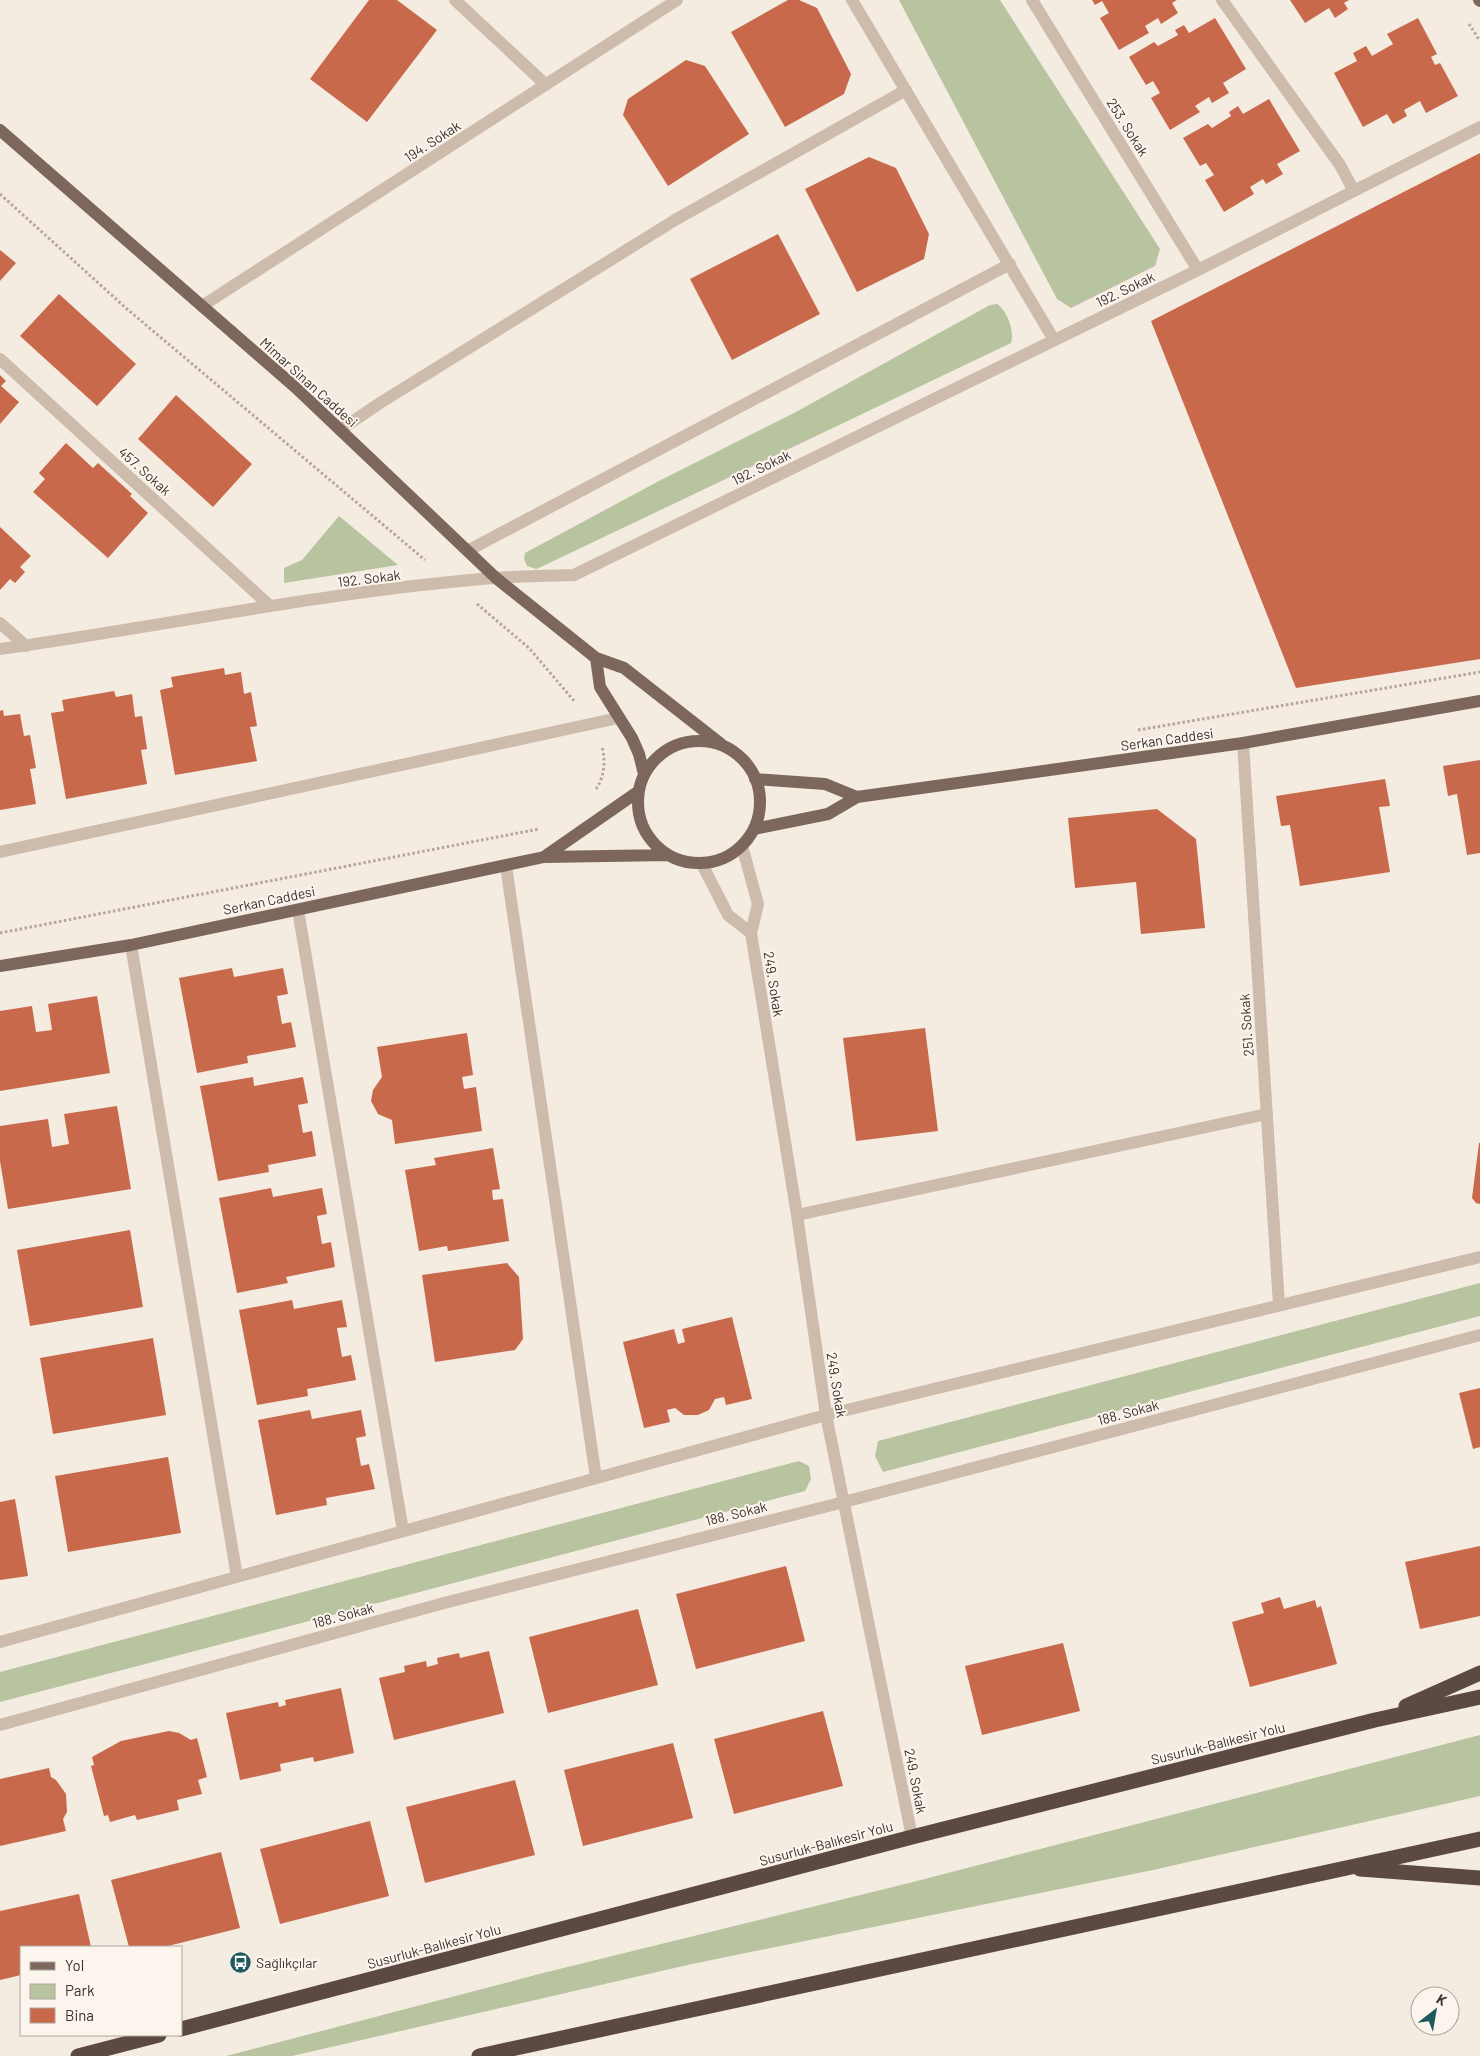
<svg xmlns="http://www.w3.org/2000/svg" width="1480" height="2056" font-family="Barlow,sans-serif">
<rect width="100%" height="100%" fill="#f4ebe1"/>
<!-- green -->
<path fill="#b8c4a0" d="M899,0H1000L1160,249L1155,266L1071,308L1057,299Z
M997,304C1007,310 1015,332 1011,343L543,566L536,569L527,566L524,559L525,553L657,482L794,413L990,305Z
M339,516L398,565L284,583V568L302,560Z
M1480,1283V1316L883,1472L875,1456L878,1441Z
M799,1461L809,1466L811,1479L805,1491L0,1702V1672Z
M1480,1735V1796L1153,1870L692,1964L292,2056H226L543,1973L917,1881Z"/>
<!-- building -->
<path fill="#c8694b" d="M369,0H397L437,30L367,122L310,79Z
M788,0H799L817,8L851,74L844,94L785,127L731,32Z
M1092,0H1177L1172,3L1178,13L1161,24L1158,18L1145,26L1149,33L1119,50L1100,18L1109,13L1102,1L1095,5Z
M1290,0H1349L1344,3L1348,9L1335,18L1329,8L1305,23Z
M1215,18L1246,69L1223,83L1229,93L1212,103L1209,97L1195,106L1200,112L1170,130L1151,98L1160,93L1153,81L1146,85L1129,57L1154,42L1158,46L1178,35L1175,30L1184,25L1189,33Z
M1418,18L1437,54L1431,57L1435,65L1440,63L1458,96L1426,113L1420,101L1404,110L1407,116L1393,124L1387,114L1363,127L1334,73L1357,61L1353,53L1366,46L1372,56L1393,44L1387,34Z
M686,60L705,66L749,134L668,186L623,115L628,99Z
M1269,99L1300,151L1277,164L1283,174L1266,184L1263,179L1250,187L1254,194L1224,212L1205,180L1214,175L1206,163L1200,166L1183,138L1208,124L1212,128L1231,116L1229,112L1238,106L1243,114Z
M1480,153V659L1296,688L1151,321Z
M869,157L896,168L929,234L924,259L857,292L805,189Z
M778,234L820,314L732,360L690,279Z
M0,250L16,263L0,281Z
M59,294L136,364L97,406L20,336Z
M0,375L6,381L1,386L19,402L0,424Z
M176,395L252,464L213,507L138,439Z
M66,443L93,468L98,463L132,494L130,496L148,513L108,558L33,492L45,479L39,473Z
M0,527L31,556L20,567L25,572L15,583L10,579L0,590Z
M224,668L225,675L241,672L244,694L251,692L257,726L250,727L257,761L175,775L160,690L173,687L171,677Z
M114,691L116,697L132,694L135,717L142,716L147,749L141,750L147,784L66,799L51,713L64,711L62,700Z
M3,710L4,716L20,714L24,736L30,735L36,768L30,769L36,804L0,810V711Z
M1480,760V853L1467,855L1457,794L1448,796L1443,766Z
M1385,779L1390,806L1379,807L1390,872L1300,886L1290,825L1281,826L1276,796Z
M1157,809L1196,839L1205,928L1141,934L1136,882L1075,888L1068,818Z
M232,968L234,977L283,968L288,994L277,996L282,1024L291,1022L296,1047L247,1056L248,1063L197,1073L179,978Z
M97,996L110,1073L0,1091V1011L32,1006L36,1032L52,1030L48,1004Z
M925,1028L938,1131L856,1141L843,1038Z
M467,1033L473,1075L462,1077L464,1089L476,1087L482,1131L395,1144L392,1120L378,1114L371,1101L373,1090L382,1077L377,1047Z
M253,1077L254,1086L303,1077L308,1103L298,1105L303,1133L312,1131L316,1156L268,1165L269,1172L218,1181L200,1086Z
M117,1106L131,1189L8,1209L0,1161V1126L48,1119L52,1147L69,1144L64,1114Z
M1479,1143H1480V1204L1476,1203L1472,1198Z
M493,1148L500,1189L492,1190L493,1200L503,1199L509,1241L448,1251L447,1246L419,1251L405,1170L436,1165L434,1158Z
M271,1188L273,1197L322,1188L327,1214L317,1216L322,1244L331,1242L335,1267L286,1277L288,1283L237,1293L219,1198Z
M130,1230L143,1307L30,1326L17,1250Z
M507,1263L519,1277L523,1339L515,1350L435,1362L422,1275Z
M292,1300L294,1309L342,1300L347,1327L337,1328L342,1357L351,1355L356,1380L307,1389L308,1396L257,1405L239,1310Z
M732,1317L752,1399L726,1405L724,1397L715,1399L709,1410L698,1415H684L675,1408L667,1410L670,1422L644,1428L623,1342L674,1329L678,1344L685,1342L682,1329Z
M153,1338L166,1415L53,1434L40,1358Z
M1480,1388V1447L1473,1449L1459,1393Z
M310,1410L312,1419L361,1410L366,1436L356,1438L361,1466L369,1464L375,1489L326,1498L327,1505L276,1515L258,1420Z
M168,1457L181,1533L68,1552L55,1476Z
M15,1499L28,1576L0,1580V1502Z
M1480,1546V1616L1420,1629L1405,1562Z
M786,1566L805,1641L696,1669L676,1594Z
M1280,1597L1284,1609L1315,1600L1317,1608L1321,1606L1337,1664L1250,1687L1232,1622L1264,1613L1261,1603Z
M638,1609L658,1685L548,1713L529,1637Z
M1063,1643L1080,1711L982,1735L965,1666Z
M489,1651L504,1713L394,1740L379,1678L405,1672L404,1666L426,1661L427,1667L438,1664L437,1658L459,1653L460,1658Z
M341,1688L354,1753L314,1762L313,1757L280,1764L281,1771L240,1780L226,1713L278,1702L279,1707L286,1705L285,1700Z
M823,1711L843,1786L734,1814L714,1739Z
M169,1731L179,1733L191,1740L197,1738L207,1777L198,1780L202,1794L177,1800L179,1810L137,1820L135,1815L110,1822L108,1815L104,1816L91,1766L94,1765L92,1757L121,1741Z
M673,1743L693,1818L583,1846L564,1770Z
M49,1768L51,1777L56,1780L66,1794L67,1812L63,1819L66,1831L0,1846V1779Z
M515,1780L535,1855L425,1883L406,1807Z
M370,1821L389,1896L280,1924L260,1849Z
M221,1852L240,1928L164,1947H129L111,1880Z
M79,1894L91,1947H21V1975L0,1980V1911Z"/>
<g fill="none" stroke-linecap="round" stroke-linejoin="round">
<!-- path -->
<path stroke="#b9a596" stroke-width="3" stroke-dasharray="2.5 2.5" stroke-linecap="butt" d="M1469,24L1480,41
M0,194L127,309L425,560
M477,604L529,648L575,702
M1138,730L1480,672
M596,789C604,778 606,760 602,747
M0,933L539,829"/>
<!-- minor -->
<path stroke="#cdbbac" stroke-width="12" d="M455,0L546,85
M852,0L1054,340
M1032,0L1198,270
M1222,0L1340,165L1354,191
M202,306L677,0
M0,359L270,606
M340,430L380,403L675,220L906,90
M469,550L1010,264
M0,623L26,646
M0,649C165,626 328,591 494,578C521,576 548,576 574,575L1198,270L1480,127
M1243,743L1279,1305
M0,852L618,718
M702,864L728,915L751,933L758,904L742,846
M506,866L596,1478
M298,910L403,1531
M751,933L797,1215L826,1415L912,1837
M131,945L237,1577
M797,1215L1267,1114
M0,1642L826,1415L1480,1257
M0,1725L444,1603L844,1502L1480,1335"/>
<!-- major -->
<path stroke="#7d675c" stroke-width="12" d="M1479,0L1480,1
M0,130L295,387L496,578L596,658
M638 802a61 61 0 1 1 122 0a61 61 0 1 1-122 0Z
M644,774L639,754L632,738L600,687L596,658L624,668L721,744
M857,797L1243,743L1480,701
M754,829L828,814L857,797L825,784L755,779
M544,857L639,791
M0,966L131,945L544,857L668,855"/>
<!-- highway -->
<path stroke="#5c4a42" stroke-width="15" d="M1406,1706L1480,1673
M1360,1869L1480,1878
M181,2029L912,1837L1375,1720L1480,1697
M78,2056L159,2035
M479,2056L1480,1839"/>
</g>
<!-- icons -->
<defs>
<symbol id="bus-disc" viewBox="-11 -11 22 22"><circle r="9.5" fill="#1f5a5e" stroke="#fbf5ee"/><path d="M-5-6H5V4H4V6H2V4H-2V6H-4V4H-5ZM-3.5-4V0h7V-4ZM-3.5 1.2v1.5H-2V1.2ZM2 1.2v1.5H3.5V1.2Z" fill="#fff"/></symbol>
</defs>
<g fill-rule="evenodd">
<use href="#bus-disc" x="228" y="1950" width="25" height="25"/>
</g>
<g text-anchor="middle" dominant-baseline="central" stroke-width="4" stroke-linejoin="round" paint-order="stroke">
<!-- street labels -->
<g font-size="14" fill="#3b302b" stroke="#fbf5ee">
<text transform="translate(1128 127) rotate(58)">253. Sokak</text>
<text transform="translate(432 141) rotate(-33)">194. Sokak</text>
<text transform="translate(1125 289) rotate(-26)">192. Sokak</text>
<text transform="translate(309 382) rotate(42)">Mimar Sinan Caddesi</text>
<text transform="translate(761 467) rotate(-26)">192. Sokak</text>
<text transform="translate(145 471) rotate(42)">457. Sokak</text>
<text transform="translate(369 578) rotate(-7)">192. Sokak</text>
<text transform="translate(1167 739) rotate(-8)">Serkan Caddesi</text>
<text transform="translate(269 900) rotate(-12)">Serkan Caddesi</text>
<text transform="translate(774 984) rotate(81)">249. Sokak</text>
<text transform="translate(1246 1025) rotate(-94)">251. Sokak</text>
<text transform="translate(837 1385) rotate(81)">249. Sokak</text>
<text transform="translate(1128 1412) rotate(-15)">188. Sokak</text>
<text transform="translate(736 1513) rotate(-14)">188. Sokak</text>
<text transform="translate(343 1615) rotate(-15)">188. Sokak</text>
<text transform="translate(1218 1743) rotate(-14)">Susurluk-Balıkesir Yolu</text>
<text transform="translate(916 1781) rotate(79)">249. Sokak</text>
<text transform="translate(826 1843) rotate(-15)">Susurluk-Balıkesir Yolu</text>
<text transform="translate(434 1946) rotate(-15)">Susurluk-Balıkesir Yolu</text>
</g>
<!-- poi labels -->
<g font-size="14" fill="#3b302b" stroke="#fbf5ee" text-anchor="start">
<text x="256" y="1962">Sağlıkçılar</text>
</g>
</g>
<!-- legend -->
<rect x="20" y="1946" width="162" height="90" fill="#fbf5ee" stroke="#aea6a0"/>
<rect x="30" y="1962" width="25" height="8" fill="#7d675c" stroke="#aea6a0"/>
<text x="65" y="1971" font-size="15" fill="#3b302b">Yol</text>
<rect x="30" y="1984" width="25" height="15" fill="#b8c4a0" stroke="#aea6a0"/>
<text x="65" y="1996" font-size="15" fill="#3b302b">Park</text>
<rect x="30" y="2008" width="25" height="15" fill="#c8694b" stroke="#aea6a0"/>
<text x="65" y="2021" font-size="15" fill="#3b302b">Bina</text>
<!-- north arrow -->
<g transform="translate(1435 2011) rotate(31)"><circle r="24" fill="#fbf5ee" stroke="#aea6a0"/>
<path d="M0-4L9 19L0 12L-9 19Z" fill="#1f5a5e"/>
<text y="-8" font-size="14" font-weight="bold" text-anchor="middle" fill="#3b302b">K</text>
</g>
</svg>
